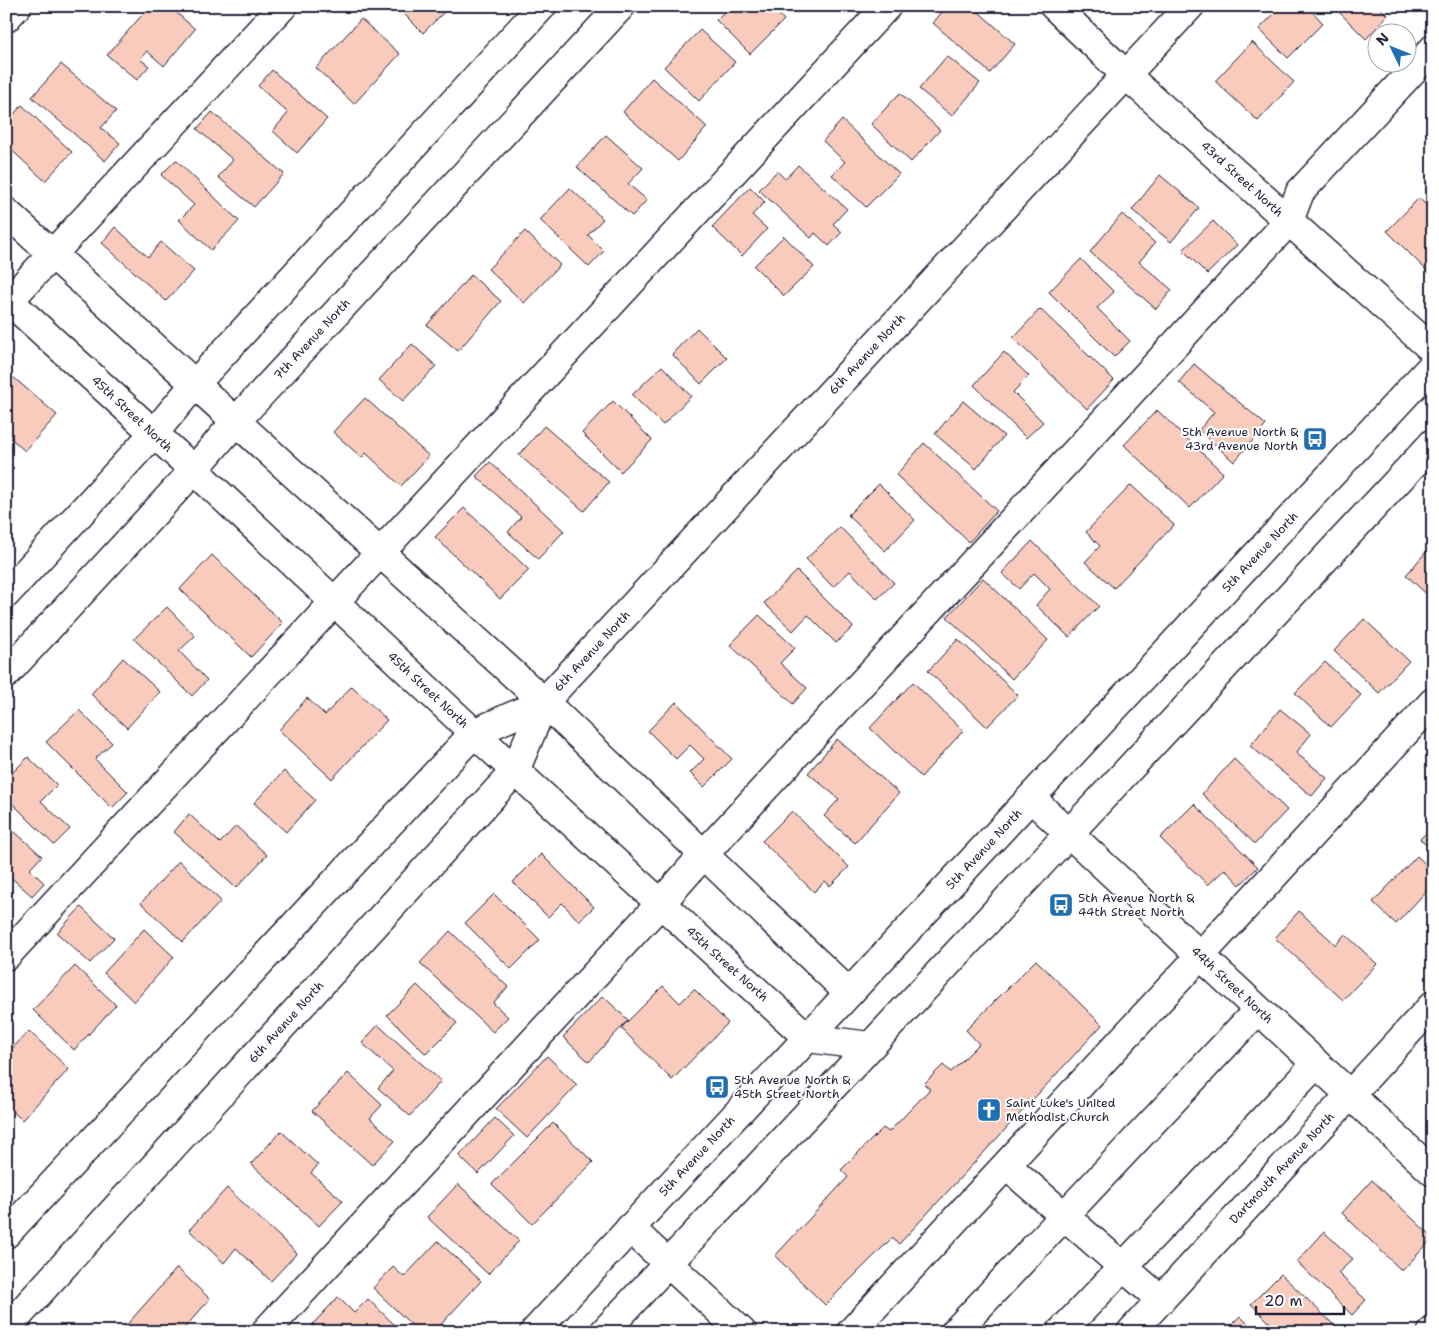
<svg xmlns="http://www.w3.org/2000/svg" width="1439" height="1338" font-family="'Shantell Sans',sans-serif">
<rect width="100%" height="100%" fill="#fff"/>
<filter id="ink" filterUnits="userSpaceOnUse"><feTurbulence type="fractalNoise" baseFrequency=".02" numOctaves="2"/><feDisplacementMap in="SourceGraphic" scale="10" xChannelSelector="R" yChannelSelector="G"/><feConvolveMatrix kernelMatrix="1 2 1 2 8 2 1 2 1" color-interpolation-filters="sRGB"/></filter>
<g filter="url(#ink)">
<!-- building -->
<path fill="#f9cbbd" stroke="#22223b" d="M150,6H169L195,29L164,66L147,51L140,59L149,66L137,80L107,55Z
M396,6H450L423,33Z
M730,6H771L784,20L750,54L716,20Z
M947,6H972L1015,44L990,73L933,23Z
M1282,6H1307L1323,23L1288,58L1259,29Z
M1333,6H1378L1388,15L1366,39Z
M361,19L400,54L354,104L316,68Z
M700,30L735,62L699,101L664,67Z
M1252,42L1294,82L1258,121L1215,81Z
M947,56L980,83L952,116L919,89Z
M61,64L116,111L101,128L120,143L105,161L32,97Z
M272,70L327,119L297,153L273,131L288,113L258,86Z
M652,78L707,127L678,161L623,112Z
M900,93L940,130L911,162L871,124Z
M22,105L72,152L45,181L6,145V123Z
M212,112L284,174L254,207L218,177L233,160L197,129Z
M842,120L899,174L866,207L832,175L845,162L823,141Z
M606,135L643,168L628,184L647,200L632,216L577,167Z
M176,160L239,221L211,250L179,220L194,205L161,175Z
M798,165L847,209L833,224L842,232L829,246L815,233L811,238L759,190L777,171L785,179Z
M1160,175L1199,208L1171,242L1132,210Z
M1433,178V191L1426,185Z
M750,187L765,202L752,215L767,229L742,256L712,227Z
M570,188L603,219L588,235L604,251L589,267L540,220Z
M1419,198L1433,212L1432,276L1387,231Z
M1122,214L1155,243L1139,262L1172,290L1156,309L1090,252Z
M1213,221L1237,245L1207,274L1183,250Z
M115,227L148,257L161,242L194,271L166,301L102,243Z
M525,231L560,265L524,303L488,269Z
M784,236L814,267L784,296L754,266Z
M1081,259L1114,292L1097,308L1130,341L1114,357L1049,292Z
M471,275L501,301L458,351L427,325Z
M1040,309L1114,380L1087,409L1013,338Z
M697,328L727,358L701,384L672,354Z
M412,344L436,366L403,401L379,380Z
M1004,352L1029,376L1013,392L1043,422L1026,438L974,385Z
M1194,364L1266,425L1234,462L1199,430L1214,412L1179,382Z
M662,366L691,396L663,425L632,395Z
M6,371L57,415L25,451L6,434Z
M365,398L429,456L401,486L366,453L362,458L333,432Z
M613,401L652,440L621,472L582,433Z
M963,401L1004,436L976,469L935,434Z
M1157,410L1223,473L1190,508L1124,445Z
M544,426L609,482L584,511L519,455Z
M924,443L997,511L969,542L896,475Z
M6,460L14,468L6,477Z
M490,462L564,531L538,559L508,532L521,517L476,476Z
M879,484L915,520L885,551L848,515Z
M1131,485L1174,525L1114,588L1085,562L1100,546L1086,532Z
M464,508L529,570L500,599L435,537Z
M840,527L894,583L877,599L850,571L833,587L806,559Z
M1032,541L1099,606L1069,637L1036,605L1050,589L1034,573L1019,589L1002,573Z
M1433,544V600L1406,575Z
M212,555L283,623L251,657L180,589Z
M797,571L853,627L836,643L808,615L793,631L764,603Z
M983,578L1048,640L1012,679L947,617Z
M167,607L195,636L179,651L207,680L192,696L134,639Z
M759,615L795,648L780,663L807,688L793,704L730,645Z
M1364,619L1409,661L1379,693L1334,651Z
M958,639L1018,695L987,727L928,671Z
M123,658L160,692L127,728L91,694Z
M1325,662L1361,695L1331,727L1295,693Z
M913,682L963,731L921,777L870,728Z
M352,686L387,720L332,779L279,730L307,698L325,715Z
M676,702L732,759L704,787L690,773L704,759L690,745L676,759L648,731Z
M1280,709L1311,734L1296,753L1327,778L1312,796L1250,746Z
M79,710L112,743L95,759L128,792L112,808L46,742Z
M837,739L899,793L855,843L824,816L839,799L808,773Z
M28,757L57,785L41,801L70,829L54,845L6,797V779Z
M1234,759L1287,810L1255,844L1202,794Z
M284,771L315,800L286,832L254,803Z
M1194,804L1258,867L1240,885L1225,869L1208,885L1160,838Z
M792,811L849,867L830,886L825,881L814,892L762,841Z
M189,814L220,843L236,826L267,855L236,888L174,832Z
M6,824L42,856L30,869L44,883L32,896L6,873Z
M1433,826V852L1420,839Z
M541,854L594,907L579,921L562,903L548,917L513,882Z
M1417,856L1433,871V884L1396,924L1373,902Z
M179,861L221,901L183,942L141,903Z
M494,894L540,940L511,969L465,923Z
M81,907L114,938L90,963L57,933Z
M1299,911L1336,945L1345,934L1377,964L1343,1000L1275,938Z
M144,929L174,957L134,1002L104,973Z
M450,931L508,987L493,1003L508,1017L493,1032L420,963Z
M1036,960L1102,1025L899,1244L892,1238L825,1305L775,1256L848,1177L841,1170L883,1128L889,1132L930,1089L924,1084L943,1065L951,1072L979,1044L966,1030Z
M75,966L116,1005L74,1050L33,1010Z
M417,985L457,1023L426,1054L387,1015Z
M663,986L680,1003L694,989L728,1023L672,1080L621,1028Z
M603,996L628,1020L589,1062L563,1037Z
M378,1025L441,1081L410,1116L378,1088L393,1071L362,1043Z
M29,1031L69,1069L22,1120L6,1105V1055Z
M547,1056L577,1085L527,1138L496,1109Z
M348,1073L382,1105L370,1118L395,1141L372,1165L312,1111Z
M495,1118L514,1136L478,1174L459,1156Z
M553,1123L593,1162L532,1224L492,1184Z
M281,1131L318,1165L311,1173L343,1201L319,1226L251,1164Z
M1372,1180L1433,1238L1402,1271L1342,1213Z
M458,1184L519,1241L488,1274L427,1217Z
M227,1188L297,1253L271,1281L236,1248L224,1263L189,1230Z
M1324,1232L1353,1259L1338,1273L1366,1300L1352,1315L1297,1262Z
M438,1241L481,1281L434,1332H419L373,1288L393,1267L404,1277Z
M177,1268L210,1299L181,1332H127L123,1329Z
M1281,1274L1335,1326L1329,1332H1279L1251,1304Z
M338,1297L354,1313L368,1299L402,1332H318L312,1325Z
M1240,1316L1256,1332H1224Z"/>
<g fill="none" stroke-linecap="round" stroke-linejoin="round">
<defs>
<path id="minor" d="M1054,6L1126,75L1433,350
M6,18L17,6
M6,212L544,702L849,993
M6,298L194,470L474,733L808,1038L869,1046
M6,304L283,6
M6,594L154,433L195,384L542,6
M6,674L194,470L236,421L621,6
M1031,798L1433,1172
M6,956L887,6
M1006,1165L1161,1300
M630,1228L742,1332
M6,1234L474,733L544,702
M6,1329L515,771L544,702L1190,6
M265,1332L660,904L704,854L1289,221L1300,192L1433,49
M851,1332L1200,956L1433,702
M955,1332L1258,1010
M1061,1332L1316,1064
M1131,1332L1433,1005
M1432,1332L1433,1331"/>
<path id="major" d="M534,1332L1433,365
M604,1332C879,1034 1158,740 1433,443"/>
</defs>
<!-- minor casing -->
<use href="#minor" stroke="#22223b" stroke-width="31"/>
<!-- major casing -->
<use href="#major" stroke="#22223b" stroke-width="31"/>
<!-- minor -->
<use href="#minor" stroke="#fff" stroke-width="28"/>
<!-- major -->
<use href="#major" stroke="#fff" stroke-width="28"/>
</g>
</g>
<!-- icons -->
<defs>
<symbol id="bus-square" viewBox="-11 -11 22 22"><rect x="-9" y="-9" width="18" height="18" rx="4" fill="#1f6fb2" stroke="#fff"/><path d="M-5-6H5V4H4V6H2V4H-2V6H-4V4H-5ZM-3.5-4V0h7V-4ZM-3.5 1.2v1.5H-2V1.2ZM2 1.2v1.5H3.5V1.2Z" fill="#fff"/></symbol>
<symbol id="church-square" viewBox="-11 -11 22 22"><rect x="-9" y="-9" width="18" height="18" rx="4" fill="#1f6fb2" stroke="#fff"/><path d="M-1.2-6h2.4v3.5h3.3v2.4h-3.3V6h-2.4V-.1h-3.3v-2.4h3.3Z" fill="#fff"/></symbol>
</defs>
<g fill-rule="evenodd">
<use href="#bus-square" x="1301" y="425" width="28" height="28"/>
<use href="#bus-square" x="1047" y="891" width="28" height="28"/>
<use href="#bus-square" x="703" y="1073" width="28" height="28"/>
<use href="#church-square" x="975" y="1096" width="28" height="28"/>
</g>
<g text-anchor="middle" dominant-baseline="central" stroke-width="4" stroke-linejoin="round" paint-order="stroke">
<!-- street labels -->
<g font-size="12" fill="#22223b" stroke="#fff">
<text transform="translate(1242 179) rotate(42)">43rd Street North</text>
<text transform="translate(312 339) rotate(-47)">7th Avenue North</text>
<text transform="translate(867 354) rotate(-47)">6th Avenue North</text>
<text transform="translate(132 414) rotate(43)">45th Street North</text>
<text transform="translate(1260 552) rotate(-47)">5th Avenue North</text>
<text transform="translate(592 651) rotate(-47)">6th Avenue North</text>
<text transform="translate(428 690) rotate(43)">45th Street North</text>
<text transform="translate(984 849) rotate(-47)">5th Avenue North</text>
<text transform="translate(727 964) rotate(42)">45th Street North</text>
<text transform="translate(1232 985) rotate(43)">44th Street North</text>
<text transform="translate(286 1022) rotate(-48)">6th Avenue North</text>
<text transform="translate(697 1156) rotate(-47)">5th Avenue North</text>
<text transform="translate(1282 1168) rotate(-47)">Dartmouth Avenue North</text>
</g>
<!-- poi labels -->
<g font-size="12" fill="#22223b" stroke="#fff" text-anchor="start">
<text x="1298" y="432" text-anchor="end">5th Avenue North &amp;<tspan x="1298" dy="14">43rd Avenue North</tspan></text>
<text x="1078" y="898">5th Avenue North &amp;<tspan x="1078" dy="14">44th Street North</tspan></text>
<text x="734" y="1080">5th Avenue North &amp;<tspan x="734" dy="14">45th Street North</tspan></text>
<text x="1006" y="1103">Saint Luke's United<tspan x="1006" dy="14">Methodist Church</tspan></text>
</g>
</g>
<!-- margin -->
<rect width="1439" height="1338" fill="none" stroke="#fff" stroke-width="25"/>
<rect x="12" y="12" width="1414" height="1313" fill="none" stroke="#22223b" stroke-width="2" filter="url(#ink)"/>
<!-- north arrow -->
<g transform="translate(1392 48) rotate(313)"><circle r="24" fill="#ffffff" stroke="#a7a7b1"/>
<path d="M0-4L9 19L0 12L-9 19Z" fill="#1f6fb2"/>
<text y="-8" font-size="14" font-weight="bold" text-anchor="middle" fill="#22223b">N</text>
</g>
<!-- scale -->
<path d="M1256 1306v8h88v-8" fill="none" stroke="#22223b" stroke-width="2.5"/>
<text x="1264" y="1306" font-size="15" fill="#22223b" stroke="#ffffff" stroke-width="4" paint-order="stroke">20 m</text>
</svg>
